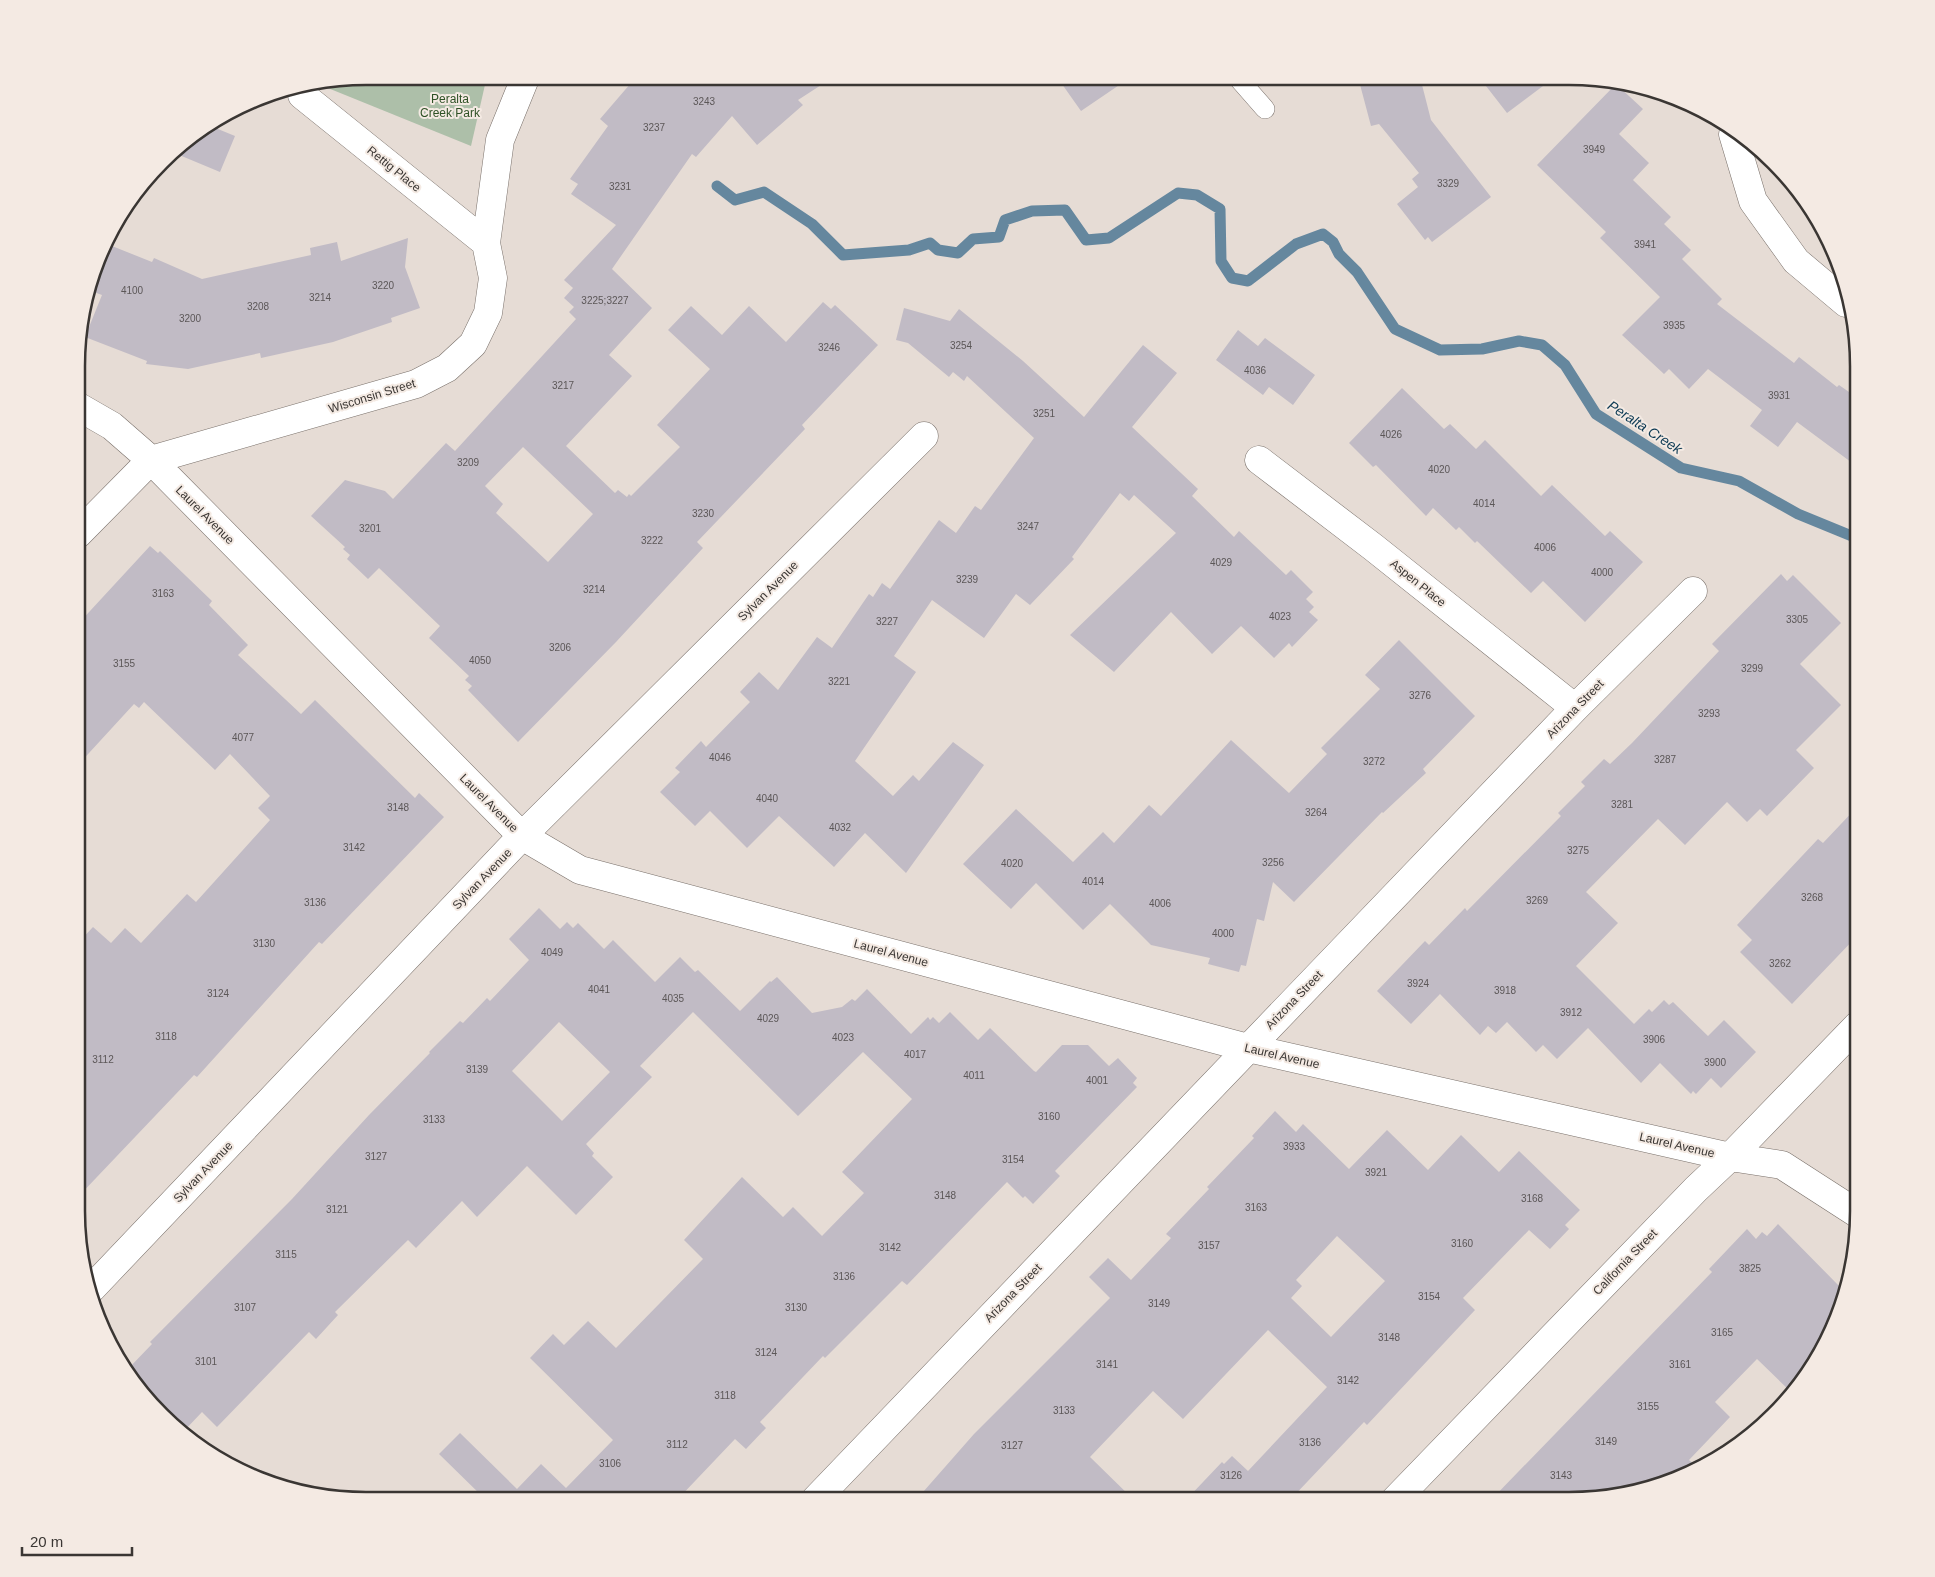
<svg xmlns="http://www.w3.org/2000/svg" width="1935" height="1577" font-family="Helvetica,sans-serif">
<rect width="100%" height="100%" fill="#e6dcd5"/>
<!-- green -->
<path fill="#adbfa9" d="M366,76H487L471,146L318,84Z"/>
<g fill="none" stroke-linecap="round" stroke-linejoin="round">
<!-- stream -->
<path stroke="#65879e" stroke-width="11" d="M717,186L735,200L764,192L812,224L843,255L909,250L930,243L938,250L958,253L973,239L999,237L1005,220L1032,211L1065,210L1086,240L1109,238L1178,193L1197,195L1220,209L1221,261L1232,278L1248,281L1296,244L1323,234L1333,242L1339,254L1357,272L1395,329L1440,350L1482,349L1519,341L1542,345L1565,365L1596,414L1681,468L1739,481L1798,514L1859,539"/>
</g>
<!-- building -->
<path fill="#c1bbc5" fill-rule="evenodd" d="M637,76H835L798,100L803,105L757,145L732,116L696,157L692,154L612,269L652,308L609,355L632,376L566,446L615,493L618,490L627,497L629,494L631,496L680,447L657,425L710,369L668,330L691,306L722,335L749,306L786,342L823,302L831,309L835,305L878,345L802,425L805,429L697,542L703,548L616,642L518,742L468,690L472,686L465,680L469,676L429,638L440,626L379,568L368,579L347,559L350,555L343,549L345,547L311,516L345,480L385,491L393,499L446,443L455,451L576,319L569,312L574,307L564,298L573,288L564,280L616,225L571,194L578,184L570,179L608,126L600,119ZM523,447L593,514L548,562L496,513L503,504L485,486Z
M1057,77H1131L1081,111Z
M1358,77H1420L1431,120L1491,197L1432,242L1428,237L1425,240L1397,204L1418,187L1412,179L1419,173L1379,124L1371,126Z
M1479,77H1555L1507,113Z
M1616,84L1643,109L1619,134L1649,163L1633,180L1671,217L1664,224L1691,250L1682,259L1722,299L1717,304L1794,363L1799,357L1837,387L1839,385L1859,399V468L1797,422L1778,447L1750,426L1762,410L1708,369L1689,389L1669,369L1664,374L1622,335L1660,297L1600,238L1606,232L1537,165Z
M213,127L235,136L220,172L172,152Z
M408,238L405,267L420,308L391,318L392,322L333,342L261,358L260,353L188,369L146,364L147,361L85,337L102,295L91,291L107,244L152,262L154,258L202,279L311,255L310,248L337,242L341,261Z
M904,308L950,321L959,309L1023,361L1084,417L1143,345L1177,373L1132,427L1198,489L1192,496L1234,537L1239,531L1286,575L1291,570L1313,592L1306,599L1314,607L1309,612L1318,620L1292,647L1289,643L1274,658L1241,626L1212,654L1171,612L1114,672L1070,635L1176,533L1134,495L1129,501L1120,493L1072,557L1074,559L1030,605L1016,594L984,638L932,600L894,656L916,672L855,761L893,796L913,775L919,781L953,742L984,765L906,873L865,833L834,867L779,816L747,848L710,811L695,826L660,792L680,772L675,768L701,741L706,747L750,702L740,692L759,672L778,690L817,637L832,648L869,594L873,597L882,583L890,589L939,520L956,533L975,506L981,510L1034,438L967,376L964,381L953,372L949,377L908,343L896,340Z
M1238,330L1258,346L1265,338L1315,375L1293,405L1269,387L1263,395L1216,360Z
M1402,388L1444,429L1450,424L1476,449L1485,440L1541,496L1552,485L1605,536L1610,531L1643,562L1585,622L1543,581L1531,593L1477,541L1475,543L1459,527L1456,530L1433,508L1426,516L1376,465L1373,467L1349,443Z
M150,546L158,553L160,551L212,601L209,605L248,645L238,655L301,714L315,700L415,798L419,793L444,817L322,944L319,942L197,1077L194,1075L77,1198V944L93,927L111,943L125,928L141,943L187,894L196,902L270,820L258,808L270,796L230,754L215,770L144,702L139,708L134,704L78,765V624Z
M1781,574L1787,581L1793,575L1841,623L1800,664L1841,705L1796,750L1814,768L1767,816L1760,809L1747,822L1727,802L1685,845L1658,819L1586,892L1618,923L1576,966L1634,1024L1649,1009L1652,1012L1664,1000L1669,1005L1673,1002L1708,1036L1724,1020L1756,1052L1721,1088L1711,1078L1696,1094L1693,1091L1691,1094L1660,1063L1641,1083L1588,1028L1557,1059L1543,1045L1536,1052L1507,1022L1496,1033L1488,1026L1480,1035L1440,994L1411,1024L1377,991L1425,941L1429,945L1465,908L1467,911L1561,816L1558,813L1585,786L1581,782L1604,759L1610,764L1632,743L1719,651L1712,644Z
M1399,640L1475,716L1423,769L1426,773L1383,813L1382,812L1294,902L1273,882L1264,921L1257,919L1246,966L1241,965L1239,972L1208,964L1210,958L1151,945L1110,904L1083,930L1036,883L1011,909L963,864L1016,809L1073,862L1103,832L1114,843L1149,805L1161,816L1231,740L1289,793L1327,754L1321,748L1380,689L1365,675Z
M1858,806V935L1792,1004L1740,952L1752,940L1737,925L1818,839L1823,843Z
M539,908L560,929L567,922L573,928L578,923L604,949L613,940L655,982L680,957L695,972L698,970L740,1011L770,981L771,982L777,977L812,1013L842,1007L852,999L855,1001L867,989L911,1034L928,1017L930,1020L933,1017L939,1023L950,1012L978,1040L990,1028L1034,1071L1036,1072L1062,1045H1088L1109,1066L1118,1058L1137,1078L1133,1083L1137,1087L1055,1171L1060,1176L1033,1204L1025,1196L1023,1198L1007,1182L907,1285L902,1281L825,1358L823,1356L760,1422L766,1428L746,1449L735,1439L677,1500H486L439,1454L460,1433L517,1489L541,1464L566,1488L613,1440L530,1358L553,1334L564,1345L588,1321L616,1348L703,1259L684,1240L742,1177L783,1217L793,1207L822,1236L864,1193L842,1172L912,1099L863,1052L798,1116L693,1012L640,1066L652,1077L586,1144L594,1153L592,1156L613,1177L576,1215L527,1166L477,1217L462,1201L416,1248L408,1240L335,1312L338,1315L316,1339L309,1332L217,1427L202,1412L184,1431L161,1416L128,1369L152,1344L150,1342L292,1199L369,1115L430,1053L429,1052L460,1021L463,1023L487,998L490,1001L529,960L509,939ZM559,1022L610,1072L562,1121L512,1071Z
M1275,1111L1296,1132L1303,1124L1349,1169L1387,1130L1428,1170L1461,1135L1499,1172L1519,1151L1580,1210L1565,1225L1569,1229L1550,1249L1529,1230L1463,1298L1475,1310L1367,1425L1364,1422L1289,1501H1185L1222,1462L1224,1464L1232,1456L1248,1471L1327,1387L1268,1330L1183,1419L1153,1391L1090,1457L1135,1501L916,1500L974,1434L1110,1298L1089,1277L1108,1258L1131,1280L1171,1238L1166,1234L1209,1189L1207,1187L1254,1138L1252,1136ZM1337,1236L1385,1281L1331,1337L1291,1298L1302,1286L1296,1280Z
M1778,1224L1842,1289L1829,1339L1791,1392L1757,1359L1715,1402L1730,1417L1689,1460L1697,1467L1680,1479L1569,1501H1490L1712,1272L1709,1269L1747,1229L1756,1239L1762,1232L1767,1236Z"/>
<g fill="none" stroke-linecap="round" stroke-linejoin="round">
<defs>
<path id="lane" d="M1237,77L1265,109"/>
<path id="street" d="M302,95L486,243
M1733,134L1753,201L1796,261L1846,303
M79,407L112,426L151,460L522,836L580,870L1248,1048L1730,1157L1782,1165L1858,1214
M1259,460L1373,547L1575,708
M78,534L151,460L416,384L447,368L473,344L488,313L493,278L486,243L500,140L526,76
M92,1288L522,836L924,436
M815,1500L1575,708L1693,591
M1394,1501L1696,1189L1730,1157L1858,1025"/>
</defs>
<!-- lane casing -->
<use href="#lane" stroke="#79706a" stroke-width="20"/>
<!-- street casing -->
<use href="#street" stroke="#79706a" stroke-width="29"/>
<!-- lane -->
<use href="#lane" stroke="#fff" stroke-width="19"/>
<!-- street -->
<use href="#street" stroke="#fff" stroke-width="28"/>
</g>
<g text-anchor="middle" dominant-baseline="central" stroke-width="4" stroke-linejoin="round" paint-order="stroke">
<!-- number labels -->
<g font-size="10" fill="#5c5758">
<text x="704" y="101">3243</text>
<text x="654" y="127">3237</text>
<text x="1594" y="149">3949</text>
<text x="1448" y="183">3329</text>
<text x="620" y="186">3231</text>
<text x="1645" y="244">3941</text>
<text x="383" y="285">3220</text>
<text x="132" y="290">4100</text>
<text x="320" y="297">3214</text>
<text x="605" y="300">3225;3227</text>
<text x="258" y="306">3208</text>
<text x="190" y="318">3200</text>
<text x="1674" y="325">3935</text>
<text x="961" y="345">3254</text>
<text x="829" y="347">3246</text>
<text x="1255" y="370">4036</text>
<text x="563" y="385">3217</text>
<text x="1779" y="395">3931</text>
<text x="1044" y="413">3251</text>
<text x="1391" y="434">4026</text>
<text x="468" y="462">3209</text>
<text x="1439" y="469">4020</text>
<text x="1484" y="503">4014</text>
<text x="703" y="513">3230</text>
<text x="1028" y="526">3247</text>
<text x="370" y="528">3201</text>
<text x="652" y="540">3222</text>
<text x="1545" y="547">4006</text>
<text x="1221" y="562">4029</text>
<text x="1602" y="572">4000</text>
<text x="967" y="579">3239</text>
<text x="594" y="589">3214</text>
<text x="163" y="593">3163</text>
<text x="1280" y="616">4023</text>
<text x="1797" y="619">3305</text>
<text x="887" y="621">3227</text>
<text x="560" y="647">3206</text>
<text x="480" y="660">4050</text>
<text x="124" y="663">3155</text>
<text x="1752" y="668">3299</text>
<text x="839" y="681">3221</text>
<text x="1420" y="695">3276</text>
<text x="1709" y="713">3293</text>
<text x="243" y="737">4077</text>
<text x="720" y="757">4046</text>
<text x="1665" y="759">3287</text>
<text x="1374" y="761">3272</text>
<text x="767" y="798">4040</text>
<text x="1622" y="804">3281</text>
<text x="398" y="807">3148</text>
<text x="1316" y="812">3264</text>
<text x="840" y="827">4032</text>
<text x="354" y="847">3142</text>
<text x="1578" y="850">3275</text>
<text x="1273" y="862">3256</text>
<text x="1012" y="863">4020</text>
<text x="1093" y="881">4014</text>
<text x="1812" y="897">3268</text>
<text x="1537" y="900">3269</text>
<text x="315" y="902">3136</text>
<text x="1160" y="903">4006</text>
<text x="1223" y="933">4000</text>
<text x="264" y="943">3130</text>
<text x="552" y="952">4049</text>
<text x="1780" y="963">3262</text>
<text x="1418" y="983">3924</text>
<text x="599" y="989">4041</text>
<text x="1505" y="990">3918</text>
<text x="218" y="993">3124</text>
<text x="673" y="998">4035</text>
<text x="1571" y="1012">3912</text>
<text x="768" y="1018">4029</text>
<text x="166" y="1036">3118</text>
<text x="843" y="1037">4023</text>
<text x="1654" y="1039">3906</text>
<text x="915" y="1054">4017</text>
<text x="103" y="1059">3112</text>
<text x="1715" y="1062">3900</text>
<text x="477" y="1069">3139</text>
<text x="974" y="1075">4011</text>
<text x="1097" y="1080">4001</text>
<text x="1049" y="1116">3160</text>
<text x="434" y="1119">3133</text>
<text x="1294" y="1146">3933</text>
<text x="376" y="1156">3127</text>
<text x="1013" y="1159">3154</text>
<text x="1376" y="1172">3921</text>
<text x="945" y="1195">3148</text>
<text x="1532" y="1198">3168</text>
<text x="1256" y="1207">3163</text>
<text x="337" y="1209">3121</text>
<text x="1462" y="1243">3160</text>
<text x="1209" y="1245">3157</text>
<text x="890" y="1247">3142</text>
<text x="286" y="1254">3115</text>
<text x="1750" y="1268">3825</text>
<text x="844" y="1276">3136</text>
<text x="1429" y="1296">3154</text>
<text x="1159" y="1303">3149</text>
<text x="245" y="1307">3107</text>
<text x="796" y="1307">3130</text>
<text x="1722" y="1332">3165</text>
<text x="1389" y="1337">3148</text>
<text x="766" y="1352">3124</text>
<text x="206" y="1361">3101</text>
<text x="1107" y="1364">3141</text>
<text x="1680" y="1364">3161</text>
<text x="1348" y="1380">3142</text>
<text x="725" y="1395">3118</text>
<text x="1648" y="1406">3155</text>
<text x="1064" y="1410">3133</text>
<text x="1606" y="1441">3149</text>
<text x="1310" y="1442">3136</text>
<text x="677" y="1444">3112</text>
<text x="1012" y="1445">3127</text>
<text x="610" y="1463">3106</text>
<text x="1231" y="1475">3126</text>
<text x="1561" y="1475">3143</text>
</g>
<!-- park labels -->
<g font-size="12" fill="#2e5125" stroke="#f4eae3">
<text x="450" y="99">Peralta<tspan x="450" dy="14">Creek Park</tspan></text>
</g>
<!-- street labels -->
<g font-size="12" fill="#3a3633" stroke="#f4eae3">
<text transform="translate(394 169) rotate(39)">Rettig Place</text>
<text transform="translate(372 396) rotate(-17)">Wisconsin Street</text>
<text transform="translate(205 515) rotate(45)">Laurel Avenue</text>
<text transform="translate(1418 583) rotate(39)">Aspen Place</text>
<text transform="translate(768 591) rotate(-45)">Sylvan Avenue</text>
<text transform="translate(1575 709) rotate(-46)">Arizona Street</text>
<text transform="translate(489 803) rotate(45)">Laurel Avenue</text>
<text transform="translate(482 879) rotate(-46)">Sylvan Avenue</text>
<text transform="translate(891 953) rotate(15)">Laurel Avenue</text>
<text transform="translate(1294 1000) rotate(-46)">Arizona Street</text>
<text transform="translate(1282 1056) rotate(13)">Laurel Avenue</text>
<text transform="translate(1677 1145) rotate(13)">Laurel Avenue</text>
<text transform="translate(203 1172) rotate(-46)">Sylvan Avenue</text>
<text transform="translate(1625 1262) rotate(-46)">California Street</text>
<text transform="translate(1013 1293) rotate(-46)">Arizona Street</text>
</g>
<!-- water labels -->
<g font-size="14" font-style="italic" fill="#0b3953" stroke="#f4eae3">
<text transform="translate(1645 427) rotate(33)">Peralta Creek</text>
</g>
</g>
<!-- crop -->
<path d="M0 0H1935V1577H0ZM366 85H1569A281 281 0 0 1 1850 366V1211A281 281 0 0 1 1569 1492H366A281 281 0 0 1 85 1211V366A281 281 0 0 1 366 85Z" fill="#f4eae3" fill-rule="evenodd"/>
<path fill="none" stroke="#3a3633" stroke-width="2.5" d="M366 85H1569A281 281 0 0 1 1850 366V1211A281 281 0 0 1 1569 1492H366A281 281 0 0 1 85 1211V366A281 281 0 0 1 366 85Z"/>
<!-- scale -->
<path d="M22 1547v8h110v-8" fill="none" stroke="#3a3633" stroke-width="2.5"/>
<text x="30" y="1547" font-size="15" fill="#3a3633" stroke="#f4eae3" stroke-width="4" paint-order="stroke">20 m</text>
</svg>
